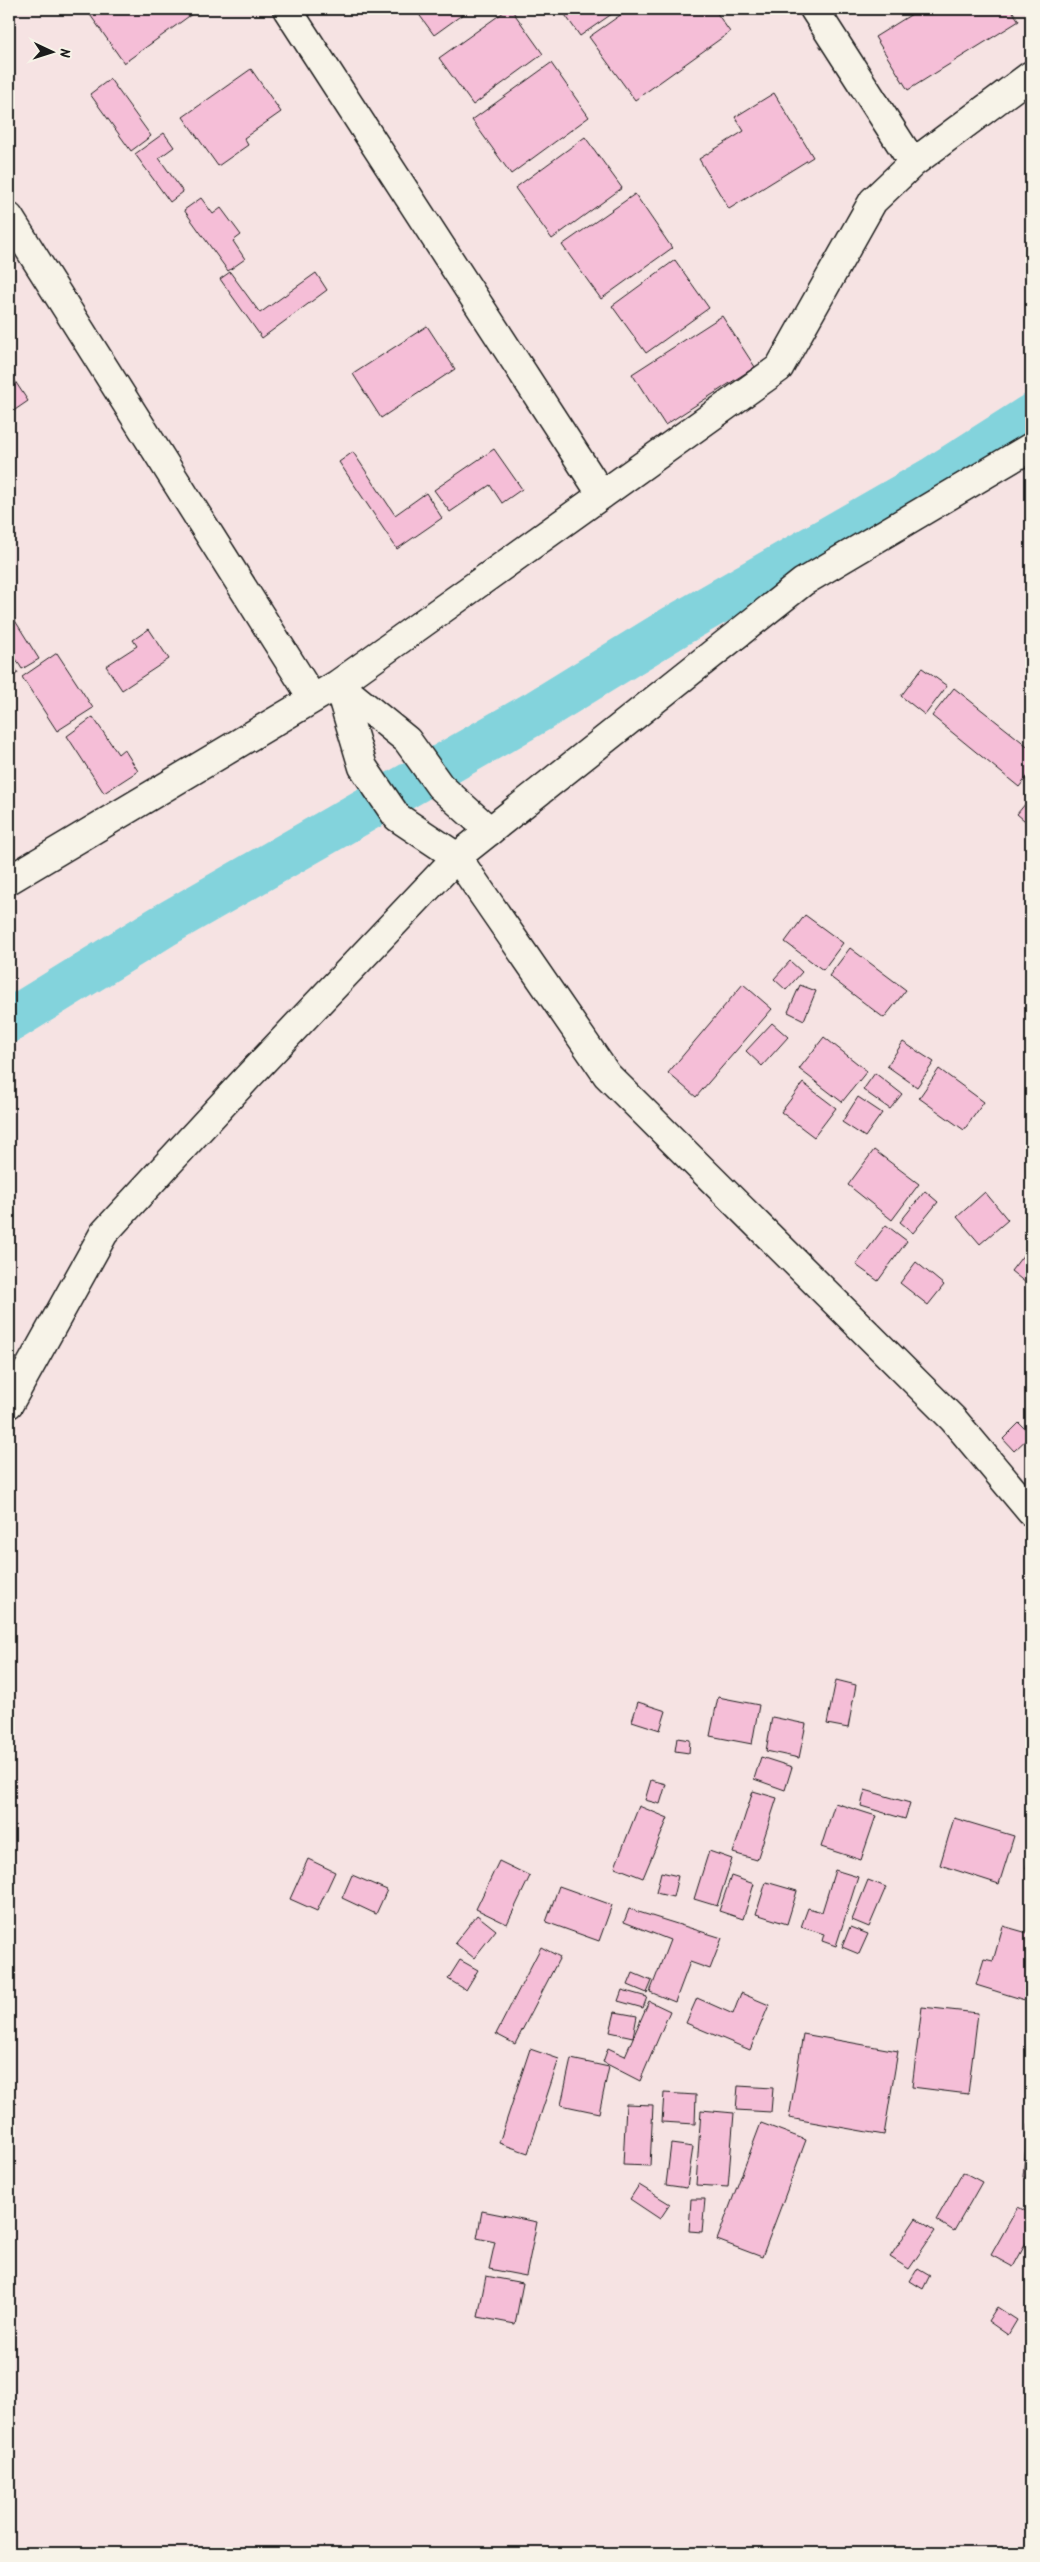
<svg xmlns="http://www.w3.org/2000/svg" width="1040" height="2562" font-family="Kalam,sans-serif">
<rect width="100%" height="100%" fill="#f6e3e3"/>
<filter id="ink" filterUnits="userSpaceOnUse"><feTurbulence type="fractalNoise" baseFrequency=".02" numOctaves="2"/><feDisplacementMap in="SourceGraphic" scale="10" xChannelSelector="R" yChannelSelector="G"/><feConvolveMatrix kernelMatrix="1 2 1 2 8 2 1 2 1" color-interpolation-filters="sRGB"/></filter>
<g filter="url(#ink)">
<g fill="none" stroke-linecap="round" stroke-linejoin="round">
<!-- canal -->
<path stroke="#83d3dc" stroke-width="44" d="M9,1021L163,926L538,711L676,626L934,478L1031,416"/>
</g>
<!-- building -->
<path fill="#f5bed7" stroke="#1c1c1c" d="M86,9H199L124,63Z
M415,9H470L434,35Z
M508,9H511L543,54L473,105L439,58Z
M561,9H619L580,36Z
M629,9H714L730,32L635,100L589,37Z
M909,9H1011L1019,21L908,90L875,37L912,14Z
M551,63L589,117L511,174L472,120Z
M251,69L281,112L244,138L248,145L218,166L183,117Z
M110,79L151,136L131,151L90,94Z
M774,93L813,157L729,209L699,159L744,131L735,117Z
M164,133L174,147L159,158L183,192L170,202L135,154Z
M585,137L622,188L552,239L515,188Z
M635,194L672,248L601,299L562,245Z
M201,198L213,214L221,208L241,235L233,241L245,259L228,271L184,210Z
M675,260L709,308L646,353L612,306Z
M230,272L260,313L316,273L327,290L262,338L220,279Z
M722,316L755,367L665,425L632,374Z
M427,326L455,369L381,418L353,374Z
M9,372L28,401L9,414Z
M494,449L522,489L502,503L490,485L450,512L434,490Z
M353,452L395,515L426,493L442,518L397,549L339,462Z
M9,611L39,659L22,669L9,648Z
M149,629L169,659L122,690L106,666L137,646L133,640Z
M57,653L93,708L57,731L22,677Z
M9,658L18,673L9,678Z
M922,668L947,686L925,715L901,696Z
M954,688L1031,749V772L1019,787L932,716Z
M93,717L118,754L124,749L138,771L104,793L67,736Z
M1031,797V826L1017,814Z
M805,915L843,943L823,970L785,942Z
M850,948L906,990L884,1018L829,976Z
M790,961L802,972L786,990L774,979Z
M743,984L772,1009L696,1097L668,1073Z
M800,985L816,991L804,1020L788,1012Z
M772,1023L788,1037L762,1066L746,1051Z
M824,1037L867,1071L842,1102L799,1069Z
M903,1042L934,1062L917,1087L887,1066Z
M939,1069L984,1102L964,1130L919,1098Z
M875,1073L902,1094L890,1109L863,1090Z
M803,1083L836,1108L814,1137L781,1112Z
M858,1097L882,1113L865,1137L842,1122Z
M874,1150L919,1184L892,1220L848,1185Z
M925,1191L938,1202L913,1233L900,1222Z
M985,1192L1008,1220L980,1244L957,1217Z
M886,1225L907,1241L878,1281L856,1265Z
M1031,1245V1287L1011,1271Z
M916,1262L944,1285L928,1305L900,1283Z
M1019,1423L1031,1435L1014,1451L1003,1439Z
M836,1680L856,1685L848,1728L827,1724Z
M718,1697L759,1705L752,1744L710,1736Z
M638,1702L666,1711L660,1730L632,1721Z
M772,1717L806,1724L799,1758L766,1751Z
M677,1738L690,1740L689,1753L675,1751Z
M761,1757L792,1767L785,1790L754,1779Z
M651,1780L666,1784L660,1804L645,1800Z
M865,1790L910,1803L905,1819L861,1806Z
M753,1791L777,1798L757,1860L733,1853Z
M835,1803L876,1816L861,1860L821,1847Z
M639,1806L668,1818L643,1878L615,1867Z
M954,1818L1014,1836L999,1884L940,1865Z
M709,1851L732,1859L717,1906L694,1899Z
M1031,1853V1870L1026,1868Z
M308,1859L335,1872L317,1911L290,1899Z
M499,1861L530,1876L507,1924L476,1909Z
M835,1870L858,1877L836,1946L822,1941L824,1934L801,1927L808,1908L822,1912Z
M661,1872L678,1876L673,1897L656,1893Z
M352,1875L387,1890L376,1914L342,1898Z
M731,1876L754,1884L743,1919L719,1911Z
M868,1880L886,1887L869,1927L852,1920Z
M766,1882L797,1891L787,1924L756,1914Z
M559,1886L612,1905L599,1941L546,1922Z
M629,1909L722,1938L710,1969L690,1962L675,2002L650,1992L670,1940L624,1922Z
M477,1915L496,1930L474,1958L455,1943Z
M1003,1926L1031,1934V2002L976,1985L984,1959L993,1961Z
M850,1927L868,1934L859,1954L842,1947Z
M541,1947L560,1957L515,2044L496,2034Z
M460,1960L478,1970L466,1990L448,1979Z
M633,1973L652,1981L647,1993L628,1985Z
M622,1990L647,1997L643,2008L618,2001Z
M741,1993L769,2005L750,2050L686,2023L697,1998L733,2014Z
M649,2001L670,2011L640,2081L603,2062L608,2048L625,2056Z
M922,2007L978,2013L968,2094L912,2087Z
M615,2012L637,2016L633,2037L610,2032Z
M803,2034L898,2051L884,2135L789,2118Z
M530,2049L559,2059L528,2153L499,2143Z
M571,2059L609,2067L599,2113L561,2105Z
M738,2086L773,2088L771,2112L736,2110Z
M664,2093L696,2095L695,2124L662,2122Z
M626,2104L653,2105L650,2166L623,2165Z
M701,2110L734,2113L728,2187L696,2185Z
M761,2123L806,2140L762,2257L717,2240Z
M1028,2125L1031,2126V2178L1023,2177Z
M671,2144L693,2147L687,2188L666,2185Z
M963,2172L982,2182L954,2231L936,2220Z
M639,2185L670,2204L660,2219L630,2199Z
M691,2199H705L702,2232L689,2231Z
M1018,2207L1031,2214V2234L1013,2267L991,2255Z
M482,2211L537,2222L526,2276L489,2269L495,2242L477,2238Z
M916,2218L935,2231L909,2269L890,2257Z
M918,2268L930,2275L923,2289L910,2281Z
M486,2276L523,2283L515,2324L478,2317Z
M997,2307L1017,2320L1008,2335L988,2321Z"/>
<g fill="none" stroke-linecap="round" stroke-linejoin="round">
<defs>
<path id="street" d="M287,9L602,495
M814,9L913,163
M9,217L313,699
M338,684L363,767L397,817L457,857L607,1075L953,1419L1031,1512
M338,684L407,740L440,786L490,831
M9,880L338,684L779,368L873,201L913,163L1031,75"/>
<path id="secondary" d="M9,1404L104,1233L247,1078L457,857L803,582L1031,447"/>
</defs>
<!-- street casing -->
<use href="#street" stroke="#1c1c1c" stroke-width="31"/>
<!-- secondary casing -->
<use href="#secondary" stroke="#1c1c1c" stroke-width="31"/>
<!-- street -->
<use href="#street" stroke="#f7f3e8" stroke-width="28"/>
<!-- secondary -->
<use href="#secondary" stroke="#f7f3e8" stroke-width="28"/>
</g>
</g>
<!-- margin -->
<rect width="1040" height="2562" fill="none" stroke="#f7f3e8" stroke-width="30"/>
<rect x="15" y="15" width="1010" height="2532" fill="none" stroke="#1c1c1c" stroke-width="2" filter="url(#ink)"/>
<!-- north arrow -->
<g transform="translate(52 52) rotate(94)" stroke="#f7f3e8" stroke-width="4" paint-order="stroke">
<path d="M0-4L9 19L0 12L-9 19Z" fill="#1c1c1c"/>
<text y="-8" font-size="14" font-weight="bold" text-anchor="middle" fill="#1c1c1c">N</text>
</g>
</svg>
